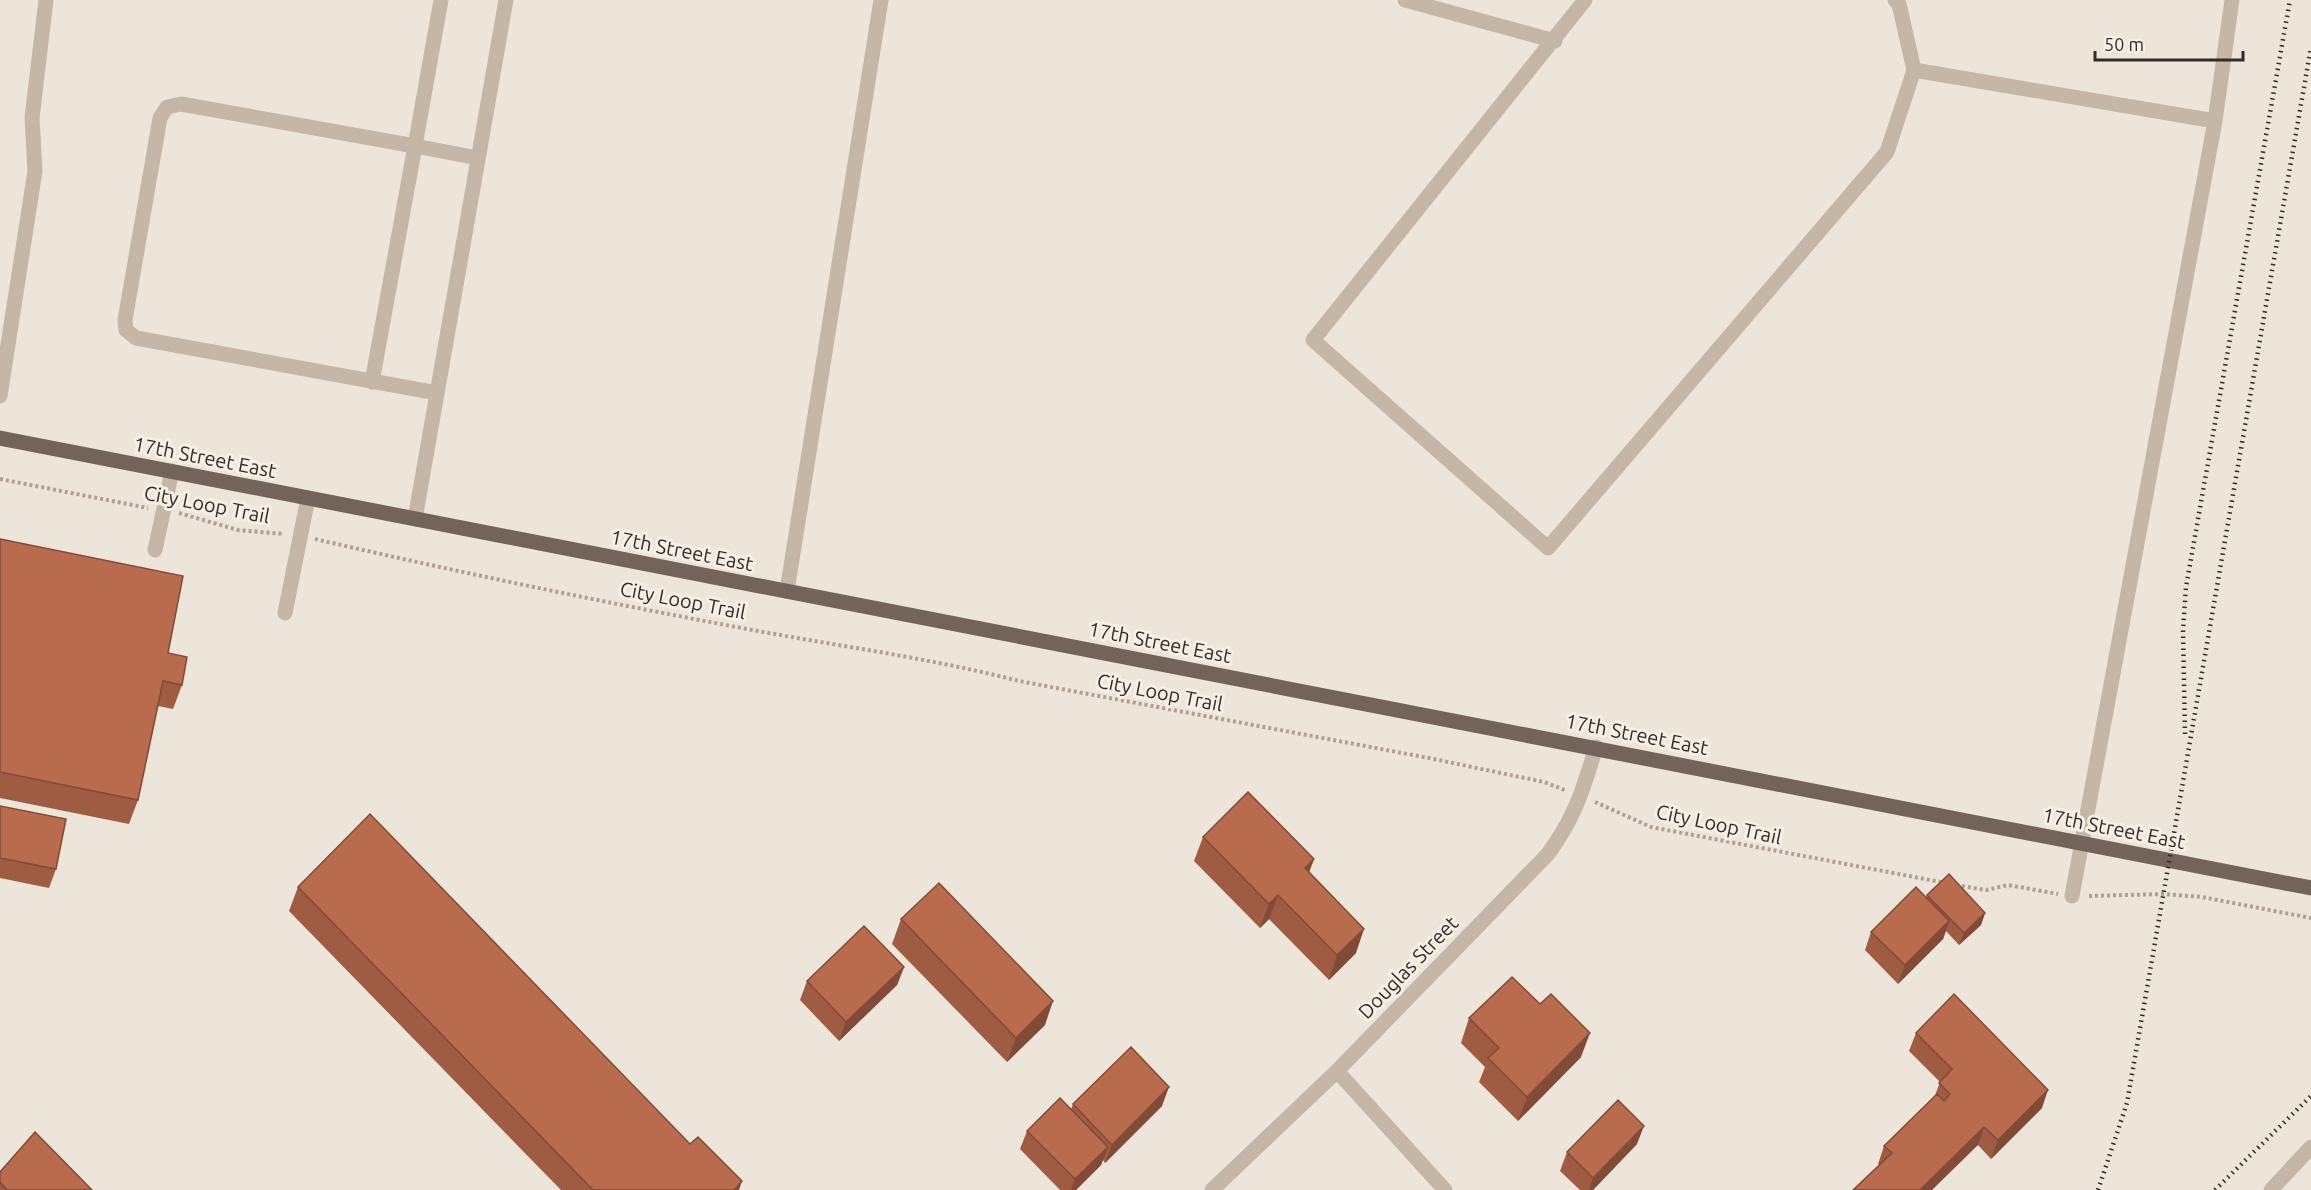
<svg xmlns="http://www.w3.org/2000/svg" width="2311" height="1190" font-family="Ubuntu,sans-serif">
<rect width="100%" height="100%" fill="#eee5da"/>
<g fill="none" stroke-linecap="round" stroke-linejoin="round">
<!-- path -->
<path stroke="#b0a092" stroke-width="4" stroke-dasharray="3 3" stroke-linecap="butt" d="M0,479L148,508
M179,513L238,530L283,534
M315,539C458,572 602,602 747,629C838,646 930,658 1019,681L1429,758L1544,782L1565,790
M1595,802L1651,827L1946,883
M1956,885L1986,890L2008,885L2058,894
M2089,896L2164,894L2202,897L2311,918"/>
<!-- minor -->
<path stroke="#c5b6a7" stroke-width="15" d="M441,0L415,146L478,158
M1405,0L1555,41
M1585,0L1313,340L1548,548L1887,152L1914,70L1899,4L1895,0
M1914,70L2215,121L2232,0
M372,382L415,146L181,104L167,107L160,118L125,320L126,330L136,338L437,393
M0,396L35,171L32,118L46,0
M415,519L506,0
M155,550L172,471
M787,591L881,0
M285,613L308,498
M2072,896L2215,121
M1337,1071L1445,1190
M1212,1190L1337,1071L1548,854C1575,817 1583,790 1596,747
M2271,1190L2311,1147"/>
<!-- major -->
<path stroke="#73635a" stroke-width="15" d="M0,438L2311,888"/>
<!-- rail -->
<path stroke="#322b27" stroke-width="4.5" stroke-dasharray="1.5 4.5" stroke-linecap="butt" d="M2185,734L2183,630L2186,587L2290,0
M2098,1190L2127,1103L2311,47
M2215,1190L2311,1096"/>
</g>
<!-- wall -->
<path fill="#9f5c43" d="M0,539L168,653L182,685L173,709L158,706L138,800L129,824L0,798Z
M0,806L56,869L49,888L0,878Z
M1203,837L1314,859L1309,872L1356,953L1329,980L1269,919L1260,928L1194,861Z
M298,887L690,1144L739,1190H561L289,911Z
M1927,895L1985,913L1981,925L1959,945L1946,931L1943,939L1898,984L1865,950L1871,932L1926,898Z
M901,919L1045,1025L1007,1062L892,944Z
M904,967L897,985L839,1041L800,1000L807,981Z
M1469,1018L1581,1057L1518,1121L1479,1082L1485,1067L1461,1043Z
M1916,1033L2042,1108L1991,1159L1978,1145L1879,1165L1878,1164L1884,1146L1934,1098L1940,1082L1909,1051Z
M1073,1104L1162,1106L1105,1163L1103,1160L1101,1165L1076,1190H1060L1020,1149L1027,1131L1071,1109Z
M1637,1144L1593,1190H1580L1560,1171L1567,1152Z
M0,1172L92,1190H0Z"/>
<!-- shaded-wall -->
<path fill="#824b37" d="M1314,859L1305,883V868Z
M1278,895L1269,919L1260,928L1269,904Z
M1985,913L1981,925L1959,945L1964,933Z
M1949,921L1943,939L1898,984L1905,965Z
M1364,929L1356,953L1329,980L1337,955Z
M904,967L897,985L839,1041L846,1022Z
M1053,1001L1045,1025L1007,1062L1016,1038Z
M1590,1033L1581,1057L1518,1121L1527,1097Z
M1169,1087L1162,1106L1105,1163L1112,1145Z
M2048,1090L2042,1108L1991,1159L1998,1140Z
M1644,1126L1637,1144L1593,1190H1589L1593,1178Z
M1984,1127L1978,1145L1932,1190H1920Z
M1108,1147L1101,1165L1076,1190H1071L1075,1179Z
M742,1181L739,1190H735V1189Z"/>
<!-- building -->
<path fill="#b96b4e" stroke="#824b37" stroke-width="1.5" d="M0,539L183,576L168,653L187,657L182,685L163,681L138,800L0,772Z
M1248,792L1314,859L1305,868L1364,929L1337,955L1278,895L1269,904L1203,837Z
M0,806L66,819L56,869L0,858Z
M370,814L690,1144L698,1137L742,1181L735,1189L737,1190H593L298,887Z
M1949,874L1985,913L1964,933L1927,895Z
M939,883L1053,1001L1016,1038L901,919Z
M1916,887L1949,921L1905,965L1871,932Z
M864,926L904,967L846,1022L807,981Z
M1512,977L1540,1004L1551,994L1590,1033L1527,1097L1488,1058L1499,1048L1469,1018Z
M1954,994L2048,1090L1998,1140L1984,1127L1920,1190H1853L1892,1153L1884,1146L1937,1094L1944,1101L1950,1094L1939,1083L1952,1069L1916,1033Z
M1131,1047L1169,1087L1112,1145L1073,1104Z
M1060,1098L1108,1147L1075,1179L1027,1131Z
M1618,1100L1644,1126L1593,1178L1567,1152Z
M35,1132L92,1190H7L0,1182V1172Z"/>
<g text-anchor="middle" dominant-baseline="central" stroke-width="6" stroke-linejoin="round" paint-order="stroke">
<!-- street labels -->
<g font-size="20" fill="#322b27" stroke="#f7efe6">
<text transform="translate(205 457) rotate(11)">17th Street East</text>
<text transform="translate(207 504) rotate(11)">City Loop Trail</text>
<text transform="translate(682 550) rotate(11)">17th Street East</text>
<text transform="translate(683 600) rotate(11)">City Loop Trail</text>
<text transform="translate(1160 642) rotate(11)">17th Street East</text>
<text transform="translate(1160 692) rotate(11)">City Loop Trail</text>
<text transform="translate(1637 734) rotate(11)">17th Street East</text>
<text transform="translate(1719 824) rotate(12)">City Loop Trail</text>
<text transform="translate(2114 828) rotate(11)">17th Street East</text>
<text transform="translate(1408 967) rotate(-46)">Douglas Street</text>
</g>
</g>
<!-- scale -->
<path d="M2095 51v9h148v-9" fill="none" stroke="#322b27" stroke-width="3"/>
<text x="2104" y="51" font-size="18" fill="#322b27" stroke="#f7efe6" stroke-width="4.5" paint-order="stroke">50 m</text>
</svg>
